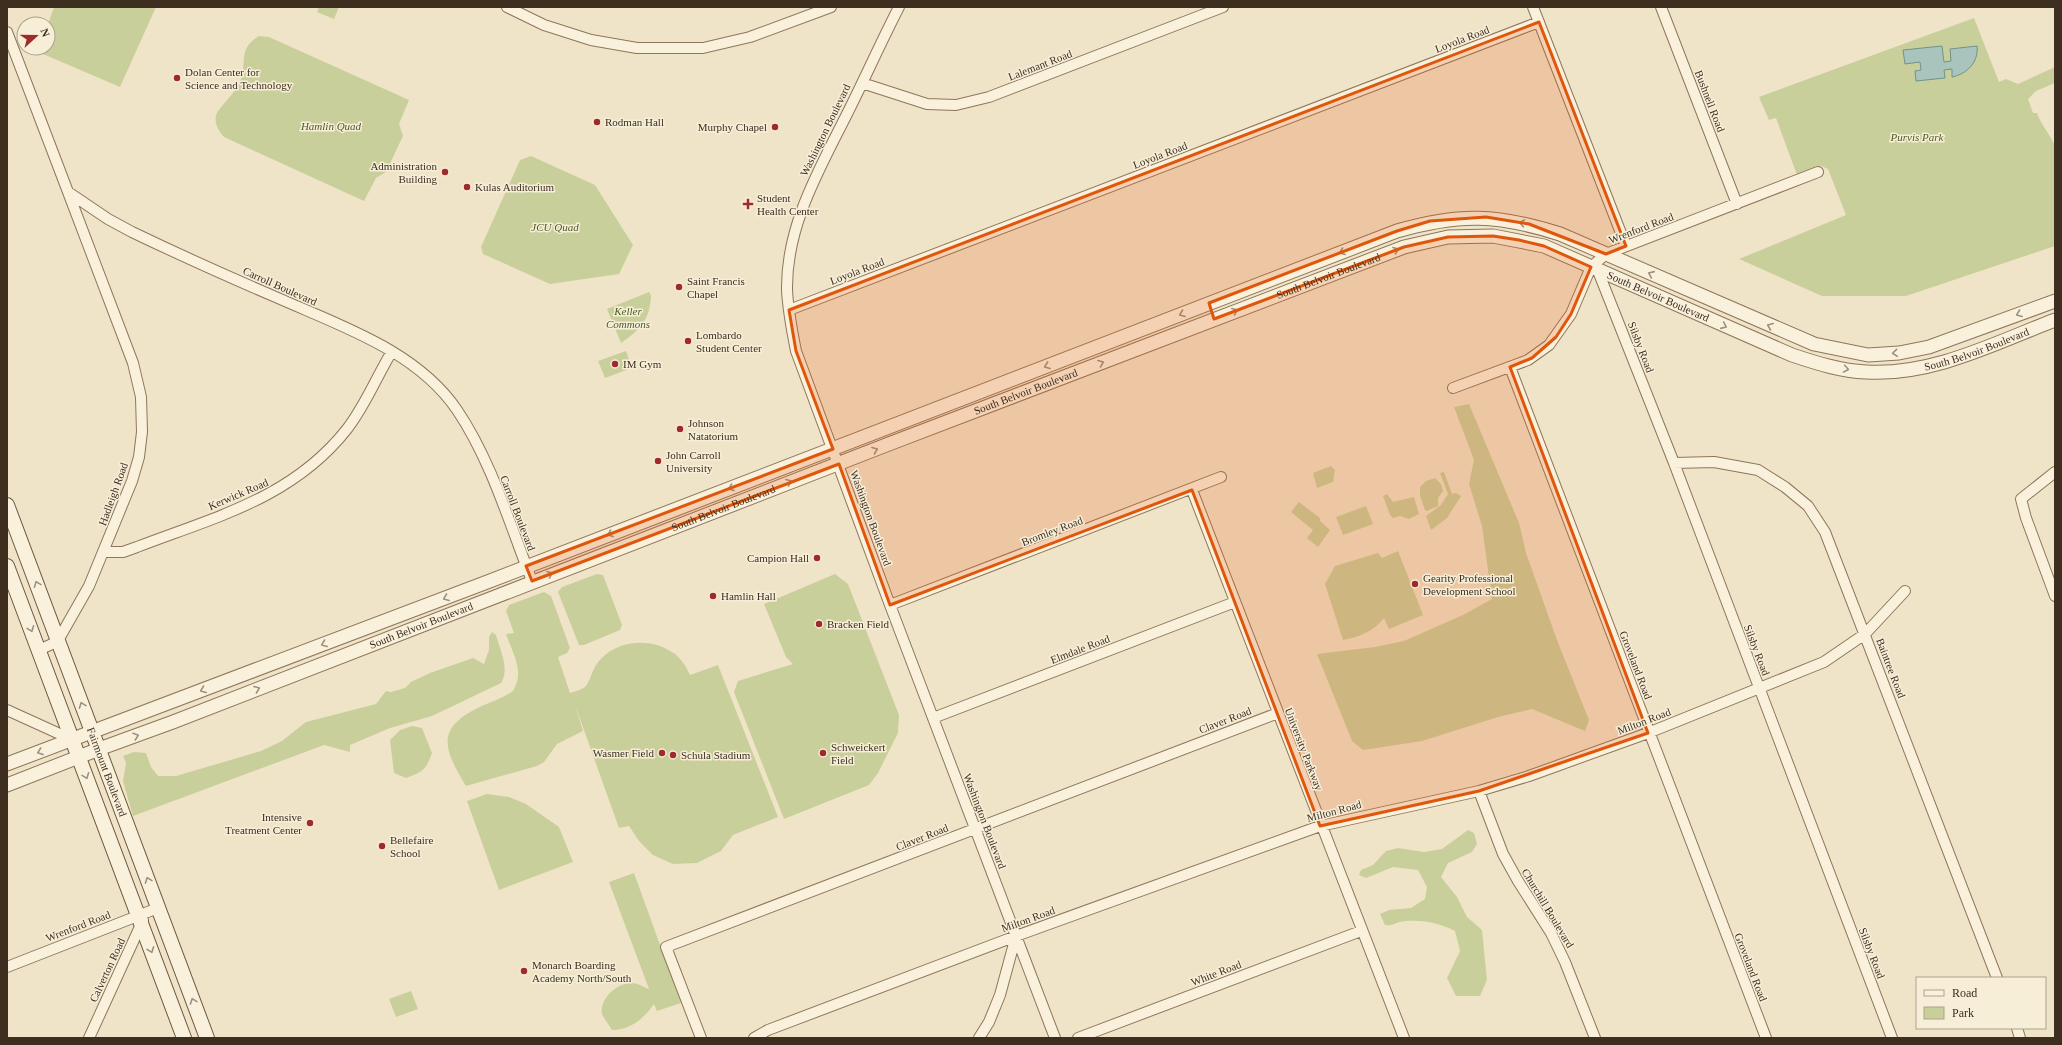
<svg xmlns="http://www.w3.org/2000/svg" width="2062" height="1045" font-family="'Times New Roman',serif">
<rect width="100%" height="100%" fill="#f0e4c8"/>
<!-- green -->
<path fill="#c9cf9b" d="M54,7H156L120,87L43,54V48H48V24Z
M319,7H339L334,19L317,12Z
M1974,18L1999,82L2006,79L2018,84L2055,67V83L2036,91L2028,99L2033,113H2037C2041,125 2050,134 2055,146V246L1906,296H1822L1739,259L1846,215L1828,169L1821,166L1797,175L1776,118L1769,120L1759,97Z
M259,36L269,37L409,100L399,124L403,136L386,172L376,178L364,201L224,137C219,131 214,124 216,115C219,107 236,93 241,79C247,60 238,49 259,36Z
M531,156L595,185L633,245L619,274L550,284L483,254L481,247L520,160Z
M649,292C652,295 651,299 650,304C648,322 636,333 621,343L607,309Z
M626,351L632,368L605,378L598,361Z
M1469,404L1519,523L1526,553L1557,640L1589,720L1585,731L1532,709L1498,717L1422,741L1363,750L1352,741L1317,654L1375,647L1404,641L1463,615L1492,599L1482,526L1469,484L1474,460L1454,407Z
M1331,466L1335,470L1333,482L1317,488L1313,473Z
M1444,472L1452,494L1456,493L1461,496L1447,518L1431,530L1426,516L1441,505L1448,494L1440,473Z
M1435,478L1441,484L1443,491L1438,498V506L1427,511L1425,510L1420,496V487L1426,481Z
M1387,494L1393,502L1414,497L1419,514L1409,519L1400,516L1393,518L1390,515L1383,496Z
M1299,502L1320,518V521L1330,530L1318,547L1307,538L1313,530L1291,512Z
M1366,506L1373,524L1343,535L1336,517Z
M1398,551L1423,615L1389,629L1384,618C1374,631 1359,637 1343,640L1325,584L1335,566L1378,553L1382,558Z
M597,574L603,575L622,625L620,630L584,645H579L558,592L562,587Z
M835,574L848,584L899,715L898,733L878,773L869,785L784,819L734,692L738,681L793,664L786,657L764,604Z
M544,592L551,596L570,648L567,653L558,657L570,693C575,691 581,690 585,687C590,682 592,671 596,665C609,645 636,639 657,645C676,652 682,658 690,675L718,665L778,817L733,835L721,851L697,863L673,864L653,855L639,841L629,826L619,828L575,705L583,731L557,744L544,762L537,766L466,786C442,747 436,727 482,706C493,701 503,698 513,691C525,671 513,655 506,634L514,633L506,611L509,605Z
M492,632L496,635C500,650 510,669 501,683L432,716L390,728L350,745V752L324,745L133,816L123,781L126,763L123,756L134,752L146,753L151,767L158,776H176L261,751L282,741L306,722L376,704L386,691L391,692L405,688L411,682L430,673L473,658L484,664L489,650V637Z
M412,726L422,728L432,753C426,770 423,772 406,778L394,773L390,740L400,730Z
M487,794L509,797L526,804L559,827L573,862L499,890L467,801Z
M1468,830L1474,833L1477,844L1472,852L1448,863L1441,877L1457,897L1467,917L1482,930L1487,980L1480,996H1456L1447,978L1460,951L1455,931C1440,923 1423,920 1406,921C1397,921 1395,926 1385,925L1380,914L1389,910L1411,908L1425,899L1427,887L1418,870L1393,867L1366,878L1359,875L1361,870L1373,865L1386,851L1398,848L1424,852L1442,849Z
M634,873L681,1003L657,1011L654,1004C644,1018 631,1030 612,1030C609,1025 604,1019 602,1014C599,999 617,983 631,983C638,983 643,987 649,989L609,882Z
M411,991L418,1009L396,1017L389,999Z"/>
<!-- water -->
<path fill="#a9c4bc" stroke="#6f938a" d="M1942,46L1944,62L1951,61L1950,49L1977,46C1979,62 1967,74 1952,77V69L1944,70L1945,78L1916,81L1915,71L1921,70L1920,62L1905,64L1903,50Z"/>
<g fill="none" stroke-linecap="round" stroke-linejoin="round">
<defs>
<path id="minor" d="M507,7L544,25L591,40L637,48H703L750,37L831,7
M899,7C881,42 865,78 847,114C819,170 786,226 787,290C788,311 792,331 796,351L890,605L1016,936L1000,995L989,1022L979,1038
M1533,7L1626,246
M1661,7L1737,204
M7,32L68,192L108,219L132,232C180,255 229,277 278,298C341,326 417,351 457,410C491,460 510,525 532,581
M862,83L927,104L956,105L989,97L1223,7
M1598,271L1674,463L1892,1038
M789,310L1539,22
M1510,367L1766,1038
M1453,388L1528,360L1549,345L1571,314L1591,267L1606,254L1818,172
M1674,463L1714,462L1758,470L1785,487L1808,506L1825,532L1997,978
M2055,472L2021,499L2026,518L2055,596
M1192,490L1404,1038
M104,552H123L137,547C215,517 293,498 347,429C365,406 376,378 391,353
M890,605L1221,477
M39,650L52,644L60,637L89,586L132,481L139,457L142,432L141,397L133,363L68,192
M7,710L73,740
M933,718L1235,602
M1479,791L1503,854L1518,881L1551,933L1565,962L1595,1038
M1016,936L1055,1038
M7,967L158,908
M2017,1028L2020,1038
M89,1038L143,920
M701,1038L666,947L1278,713
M754,1038L768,1030L1016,936L1320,826L1479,791L1529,776L1648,733L1824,662L1865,634L1905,591
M1078,1038L1361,931"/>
<g id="tertiary">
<path d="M7,764L482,584L1397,231C1460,213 1497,214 1560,234L1814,344L1868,355L1899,353L1929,347L2055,301"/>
<path id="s1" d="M7,785L99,749L173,722C582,562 993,403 1404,247L1448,237L1493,236L1544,246L1792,355C1816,363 1841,371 1866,372C1932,376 1995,343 2055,320"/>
</g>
<g id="secondary">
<path id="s2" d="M7,505L207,1038"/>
<path d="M7,566L184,1038"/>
</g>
</defs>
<!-- minor casing -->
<use href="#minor" stroke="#8d765c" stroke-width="12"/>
<!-- tertiary casing -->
<use href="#tertiary" stroke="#8d765c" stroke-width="15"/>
<!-- secondary casing -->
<use href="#secondary" stroke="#6f573f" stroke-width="16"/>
<!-- minor -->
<use href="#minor" stroke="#faf1dc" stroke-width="10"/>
<!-- tertiary -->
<use href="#tertiary" stroke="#faf1dc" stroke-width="13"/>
<!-- secondary -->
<use href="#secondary" stroke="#faf1dc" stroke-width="14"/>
</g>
<!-- one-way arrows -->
<defs><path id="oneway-chevron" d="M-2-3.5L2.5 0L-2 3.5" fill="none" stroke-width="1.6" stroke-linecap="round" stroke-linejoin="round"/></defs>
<g stroke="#9c907e">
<use href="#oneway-chevron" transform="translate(1522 223) rotate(-170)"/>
<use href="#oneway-chevron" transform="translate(1396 250) rotate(-21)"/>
<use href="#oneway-chevron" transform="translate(1342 252) rotate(159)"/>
<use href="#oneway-chevron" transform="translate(1651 274) rotate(-156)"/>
<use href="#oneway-chevron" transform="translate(1235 311) rotate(-21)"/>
<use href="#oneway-chevron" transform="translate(1182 314) rotate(159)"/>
<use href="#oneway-chevron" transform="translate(2019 314) rotate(159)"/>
<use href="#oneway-chevron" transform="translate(1724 326) rotate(24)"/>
<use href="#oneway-chevron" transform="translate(1770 326) rotate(-158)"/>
<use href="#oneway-chevron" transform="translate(1895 353) rotate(175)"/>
<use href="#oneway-chevron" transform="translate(1101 363) rotate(-21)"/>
<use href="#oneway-chevron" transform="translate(1047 366) rotate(159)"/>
<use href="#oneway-chevron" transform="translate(1846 369) rotate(10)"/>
<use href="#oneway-chevron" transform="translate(875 450) rotate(-21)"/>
<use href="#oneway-chevron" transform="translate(789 482) rotate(-21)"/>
<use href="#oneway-chevron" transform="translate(731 488) rotate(159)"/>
<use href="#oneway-chevron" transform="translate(610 534) rotate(159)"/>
<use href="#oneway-chevron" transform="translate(550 574) rotate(-21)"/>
<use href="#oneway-chevron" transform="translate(37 584) rotate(-111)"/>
<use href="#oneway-chevron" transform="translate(446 598) rotate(159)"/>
<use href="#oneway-chevron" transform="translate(31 629) rotate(69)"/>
<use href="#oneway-chevron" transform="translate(324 644) rotate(159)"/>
<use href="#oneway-chevron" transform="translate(257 689) rotate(-21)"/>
<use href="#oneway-chevron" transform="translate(203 690) rotate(159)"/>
<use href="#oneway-chevron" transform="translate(82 705) rotate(-111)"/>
<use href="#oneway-chevron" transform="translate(136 736) rotate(-19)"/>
<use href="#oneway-chevron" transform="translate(40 752) rotate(160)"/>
<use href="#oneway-chevron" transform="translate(86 776) rotate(69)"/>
<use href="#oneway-chevron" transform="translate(148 880) rotate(-110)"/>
<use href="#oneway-chevron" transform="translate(151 950) rotate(69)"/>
<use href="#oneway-chevron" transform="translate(193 1001) rotate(-110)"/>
</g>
<!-- marked area -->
<path fill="#df570d" fill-opacity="0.2" stroke="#df570d" stroke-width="3" stroke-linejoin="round" d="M1539,22L1626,246L1606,254L1529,224L1486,217L1430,221L1397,231L1209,303L1214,319L1404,247L1448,237L1493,236L1519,240L1544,246L1591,267L1571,314L1556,337L1532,358L1510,367L1648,733L1479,791L1320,826L1192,490L890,605L839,464L532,581L526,566L833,449L796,351L789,310Z"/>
<!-- markers -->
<g fill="#9e2a2b" stroke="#f7eed8" stroke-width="1.5">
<circle cx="177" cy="78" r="4"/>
<circle cx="597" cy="122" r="4"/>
<circle cx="775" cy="127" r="4"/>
<circle cx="445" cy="172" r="4"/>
<circle cx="467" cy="187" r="4"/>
<path d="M746 198h4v4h4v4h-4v4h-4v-4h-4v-4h4z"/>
<circle cx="679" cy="287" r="4"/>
<circle cx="688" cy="341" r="4"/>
<circle cx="615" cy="364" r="4"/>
<circle cx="680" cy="429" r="4"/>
<circle cx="658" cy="461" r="4"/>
<circle cx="817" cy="558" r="4"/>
<circle cx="1415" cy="584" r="4"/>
<circle cx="713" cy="596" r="4"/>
<circle cx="819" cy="624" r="4"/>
<circle cx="662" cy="753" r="4"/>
<circle cx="823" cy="753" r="4"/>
<circle cx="673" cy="755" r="4"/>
<circle cx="310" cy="823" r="4"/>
<circle cx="382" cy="846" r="4"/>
<circle cx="524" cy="971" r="4"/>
</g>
<g text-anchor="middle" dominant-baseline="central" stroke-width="3" stroke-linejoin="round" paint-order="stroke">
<!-- street labels -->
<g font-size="11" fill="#3d2e20" stroke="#f7eed8">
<text transform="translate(1462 39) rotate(-21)">Loyola Road</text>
<text transform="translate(1040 65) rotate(-21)">Lalemant Road</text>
<text transform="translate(1710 101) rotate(69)">Bushnell Road</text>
<text transform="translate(825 130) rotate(-64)">Washington Boulevard</text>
<text transform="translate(1160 155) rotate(-21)">Loyola Road</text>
<text transform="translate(1641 228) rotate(-21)">Wrenford Road</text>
<text transform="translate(857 271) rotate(-21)">Loyola Road</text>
<text stroke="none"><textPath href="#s1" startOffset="1416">South Belvoir Boulevard</textPath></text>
<text transform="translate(280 286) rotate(24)">Carroll Boulevard</text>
<text stroke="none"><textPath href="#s1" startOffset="1764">South Belvoir Boulevard</textPath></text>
<text transform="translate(1641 347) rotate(69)">Silsby Road</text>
<text stroke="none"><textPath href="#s1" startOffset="2100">South Belvoir Boulevard</textPath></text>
<text stroke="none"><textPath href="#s1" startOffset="1092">South Belvoir Boulevard</textPath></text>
<text transform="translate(113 494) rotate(-70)">Hadleigh Road</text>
<text transform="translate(238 494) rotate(-23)">Kerwick Road</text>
<text stroke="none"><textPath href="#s1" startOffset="768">South Belvoir Boulevard</textPath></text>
<text transform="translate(518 513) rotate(69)">Carroll Boulevard</text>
<text transform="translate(871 518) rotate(70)">Washington Boulevard</text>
<text transform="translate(1052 531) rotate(-21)">Bromley Road</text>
<text stroke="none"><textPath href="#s1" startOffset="444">South Belvoir Boulevard</textPath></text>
<text transform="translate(1080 649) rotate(-21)">Elmdale Road</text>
<text transform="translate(1757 650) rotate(69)">Silsby Road</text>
<text transform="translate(1636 665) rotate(69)">Groveland Road</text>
<text transform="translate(1891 668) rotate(69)">Baintree Road</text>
<text transform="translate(1225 720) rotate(-21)">Claver Road</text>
<text transform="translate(1644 721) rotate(-21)">Milton Road</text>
<text transform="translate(1304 749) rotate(69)">University Parkway</text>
<text stroke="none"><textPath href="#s2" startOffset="285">Fairmount Boulevard</textPath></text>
<text transform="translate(1334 811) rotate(-15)">Milton Road</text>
<text transform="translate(985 821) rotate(69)">Washington Boulevard</text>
<text transform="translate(922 837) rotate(-21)">Claver Road</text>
<text transform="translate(1548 908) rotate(59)">Churchill Boulevard</text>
<text transform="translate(1028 919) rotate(-20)">Milton Road</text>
<text transform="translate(78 926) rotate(-21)">Wrenford Road</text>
<text transform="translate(1872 953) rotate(69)">Silsby Road</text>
<text transform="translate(1751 967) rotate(69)">Groveland Road</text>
<text transform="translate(107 970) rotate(-65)">Calverton Road</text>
<text transform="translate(1216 973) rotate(-21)">White Road</text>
</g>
<!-- poi labels -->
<g font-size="11" fill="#3d2e20" stroke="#f7eed8" text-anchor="start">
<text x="185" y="72">Dolan Center for<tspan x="185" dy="13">Science and Technology</tspan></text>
<text x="605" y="122">Rodman Hall</text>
<text x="767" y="127" text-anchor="end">Murphy Chapel</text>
<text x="437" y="166" text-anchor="end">Administration<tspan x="437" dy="13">Building</tspan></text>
<text x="475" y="187">Kulas Auditorium</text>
<text x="757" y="198">Student<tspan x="757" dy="13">Health Center</tspan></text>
<text x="687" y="281">Saint Francis<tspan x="687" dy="13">Chapel</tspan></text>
<text x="696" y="335">Lombardo<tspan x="696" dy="13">Student Center</tspan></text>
<text x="623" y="364">IM Gym</text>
<text x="688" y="423">Johnson<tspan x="688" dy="13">Natatorium</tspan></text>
<text x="666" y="455">John Carroll<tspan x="666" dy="13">University</tspan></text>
<text x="809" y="558" text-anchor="end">Campion Hall</text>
<text x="1423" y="578">Gearity Professional<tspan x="1423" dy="13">Development School</tspan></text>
<text x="721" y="596">Hamlin Hall</text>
<text x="827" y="624">Bracken Field</text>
<text x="831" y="747">Schweickert<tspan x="831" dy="13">Field</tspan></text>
<text x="654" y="753" text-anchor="end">Wasmer Field</text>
<text x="681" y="755">Schula Stadium</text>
<text x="302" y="817" text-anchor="end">Intensive<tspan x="302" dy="13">Treatment Center</tspan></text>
<text x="390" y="840">Bellefaire<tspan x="390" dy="13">School</tspan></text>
<text x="532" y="965">Monarch Boarding<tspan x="532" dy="13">Academy North/South</tspan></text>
</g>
<!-- park labels -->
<g font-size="11" font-style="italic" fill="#4d5a26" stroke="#f7eed8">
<text x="331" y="126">Hamlin Quad</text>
<text x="1917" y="137">Purvis Park</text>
<text x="555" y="227">JCU Quad</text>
<text x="628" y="311">Keller<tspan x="628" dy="13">Commons</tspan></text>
</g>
</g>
<!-- border -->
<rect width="2062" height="1045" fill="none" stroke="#3d2e20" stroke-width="16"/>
<!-- legend -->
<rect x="1916" y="977" width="130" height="52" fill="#f7eed8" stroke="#ada18e"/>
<rect x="1924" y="990" width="20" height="6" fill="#faf1dc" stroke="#ada18e"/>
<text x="1952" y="997" font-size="12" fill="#3d2e20">Road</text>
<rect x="1924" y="1007" width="20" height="12" fill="#c9cf9b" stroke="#ada18e"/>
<text x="1952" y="1017" font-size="12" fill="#3d2e20">Park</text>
<!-- north arrow -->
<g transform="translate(36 36) rotate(69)"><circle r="19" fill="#f7eed8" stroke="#ada18e"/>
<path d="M0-3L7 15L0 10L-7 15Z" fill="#9e2a2b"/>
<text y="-6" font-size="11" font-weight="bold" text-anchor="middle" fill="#3d2e20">N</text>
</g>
</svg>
